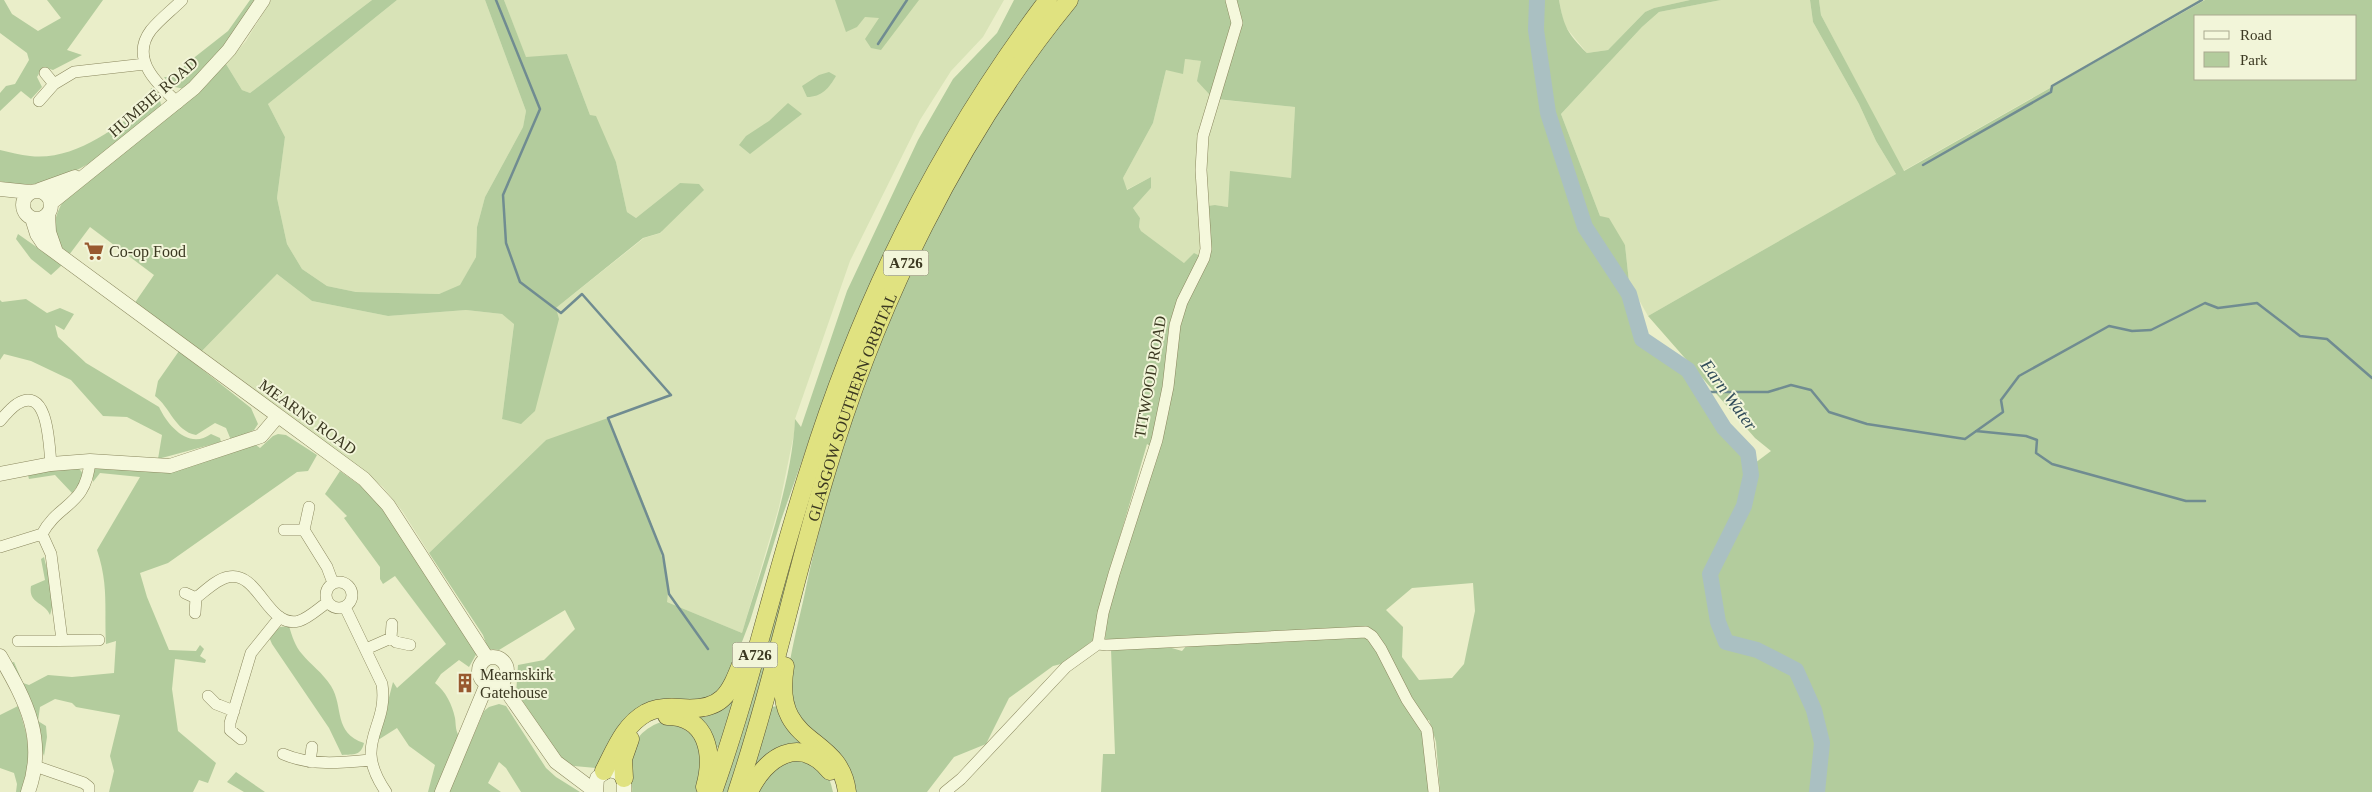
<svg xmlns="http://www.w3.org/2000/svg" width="2372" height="792" font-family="'Times New Roman',serif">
<rect width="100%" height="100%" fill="#eaeec9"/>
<!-- farmland -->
<path fill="#d8e3b7" d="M271,0H372L250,93L242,90L226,64L246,41Z
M397,0H485L526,111L523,127L485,197L477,227L476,257L460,286L439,294L356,292L327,286L302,269L287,244L277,198L285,137L268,104Z
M504,0H1004L983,37L951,71L920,120L850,261L795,419L794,434L779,507L742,633L667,602L546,440L429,553L403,512L383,487L283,410L201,352L277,274L312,301L388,316L466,310L502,314L514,323L502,419L556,308L644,238L661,233L680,183L636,218L627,212L616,162L590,115L567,54L526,58Z
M1559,0H1690L1654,8L1645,12L1608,50L1587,53L1564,25Z
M1721,0H1810L1813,22L1859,104L1876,141L1896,174L1648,316L1629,282L1625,245L1600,216L1561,114L1642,27L1659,12Z
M1819,0H2205L1903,171L1821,15Z
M1185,59L1202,61L1213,99L1295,107L1291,178L1228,207L1215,205L1204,258L1184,263L1141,231L1139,227L1140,218L1133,208L1151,188V177L1126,190L1123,178L1153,123L1166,70Z"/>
<!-- green -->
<path fill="#b3cc9d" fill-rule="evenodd" d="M0,0H4L12,14L38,31L61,18L47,0H103L67,50L82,55L53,70L43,67L37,77L42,87L31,99L21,91L0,111V93L6,86L15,84L29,60L27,53L0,33Z
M250,0H257L215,57L184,89L171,86L164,77H176L186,64L228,31Z
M372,0H397L268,104L285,137L277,198L287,244L302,269L327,286L356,292L439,294L460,285L476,257L477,227L485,197L523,127L526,111L485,0H504L526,57L567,54L590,115L596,116L616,162L627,212L636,218L680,183L699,184L704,190L660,233L643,238L556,308L559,319L535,411L521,424L502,419L514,324L502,314L466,310L388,316L312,301L277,274L201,352L134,304L154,275L90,227L69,255C50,237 51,224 63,201C119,157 174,113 226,64L242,90L250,93Z
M835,0H919L881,50L871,48L865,39L879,18L865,17L857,27L846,32Z
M1014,0H1041L811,435L781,520L750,621L725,686L710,701L656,705L596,768L574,766L565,762L558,755L522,700L516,694L518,665L544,660L575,629L565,610L499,650L488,649L483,635L429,553L546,440L608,418C625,461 674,560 667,602L742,633C761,568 792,486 795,419L801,427L847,291L918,140L953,79L997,33Z
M1055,0H1061C985,98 918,208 872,323C814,468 782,619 739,768L730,792H721C766,657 795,517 844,384C894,247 965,115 1055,0Z
M1078,0H1227L1233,23L1210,95L1197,81L1201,61L1185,59L1183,74L1166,70L1153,123L1123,178L1127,190L1151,177V188L1133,208L1140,218L1139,227L1141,231L1184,263L1194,253L1204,258L1202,207L1215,205L1228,207L1230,171L1291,178L1295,107L1216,99L1241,30L1240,18L1235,0H1559C1564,27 1567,33 1587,53L1608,50L1645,12L1654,8L1690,0H1721L1659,12L1642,27L1561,114L1600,216L1609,218L1625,245L1629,282L1627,301L1638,339L1679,368L1692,382L1721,432L1744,458L1747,469L1771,451L1755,438L1648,316L1896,174L1876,141L1859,104L1813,22L1810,0H1819L1821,15L1904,171L2205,0H2372V792H1440L1436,742L1429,720L1418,722L1425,740L1430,792H1101L1103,754H1115L1111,649L1165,646L1182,651L1188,644L1109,641L1105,639L1107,614L1157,451L1147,444L1098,612L1097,630L1093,640L1065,663L1053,666L1009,698L986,744L954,757L927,792H851C828,762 794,730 787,693C784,678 800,616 804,597C848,381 939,171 1078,0ZM2196,16H2356V79H2196ZM1473,583L1475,611L1464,664L1452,678L1419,680L1402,657L1403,627L1386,610L1412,588Z
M829,72L836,76C829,88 822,97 807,97L802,86L819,75Z
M151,88L157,90L162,108C119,143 60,199 0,181V150C10,152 20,155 30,156C75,161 115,128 148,103Z
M788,103L802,114L750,154L739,145L746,136L769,121Z
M18,234L62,265L51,275L31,259L16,239Z
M26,299L47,313L60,308L74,314L64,330L55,325L58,337L86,363L159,407C168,426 189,450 211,434L220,438L221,442L158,459L162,435L127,417L103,416L71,380L31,361L4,354L0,360V300L2,302Z
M179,351L251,408L258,424L254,430L231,440L226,428L215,423L196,435C175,431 170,407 155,396L158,381Z
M278,434L286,435L317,455L308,471L297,472L168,563L140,573L147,597L169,650L196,651L200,645L204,649L200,656L206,660L205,663L175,659L172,689L178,731L216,763L208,783L199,780L193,792H109L114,771L110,756L120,715L76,707L72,703L55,699L40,707L38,721L46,726L47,737L44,756L11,663L14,662L23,683L29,685L48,675L72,677L114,673L116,641L106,644C104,609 109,586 97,550L140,477L100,473L93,482V471L96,467L165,470L256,445L260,448L273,436Z
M76,465L85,476L72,493L55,475L29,479L27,472Z
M340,471L368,491L382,508L478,651L469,667L459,660L441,674L435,683C446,692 452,704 455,718C456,724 455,732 460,737L437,792H428L435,765L409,746L397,728L378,740L393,682L397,688L446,644L395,576L383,584L380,579V567L344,518L347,516L325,494Z
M44,557C49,580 58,591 50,615C45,602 28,604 31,586L45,580L41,559Z
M289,626C292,636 295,646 302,654C311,665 322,672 331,686C344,707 333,733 364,743C361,756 354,754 342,755L329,728L272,644L269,637L280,627Z
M737,693L719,748L716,747L706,724L691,717H706Z
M499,704L506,706L546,768L556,777L580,792H521L506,768L499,762L488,783L501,792H449L484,711L489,707Z
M18,706C30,743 32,755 22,792H16L17,784L14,773L0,768V715Z
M777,706C782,725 793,735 807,747L752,772L772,707Z
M661,722C677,723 687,730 699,741L704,770L698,792H632C633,783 629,777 629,768C630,745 639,730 661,722Z
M797,758C819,766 828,767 833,792H757L769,769Z
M236,772L265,792H244L227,782Z"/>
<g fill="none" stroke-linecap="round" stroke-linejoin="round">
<!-- stream -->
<path stroke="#708c91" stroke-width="2.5" d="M496,0L540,109L503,195L506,243L520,282L561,313L582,294L671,395L608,418L663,555L669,594L708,649
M878,44L907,0
M1923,165L2051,92L2052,86L2202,0
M1703,392H1768L1791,385L1811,390L1829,412L1867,424L1965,439L2003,412L2001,400L2019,376L2109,326L2132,331L2151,330L2205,303L2218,308L2257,303L2300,336L2327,339L2372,378
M1976,431L2026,436L2037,440L2036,453L2052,464L2186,501H2205"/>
<!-- river -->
<path stroke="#aac0c2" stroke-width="16" d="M1537,0L1536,30L1548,113L1585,227L1629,294L1642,339L1688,370L1724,428L1748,453L1751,475L1744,506L1710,574L1718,622L1726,642L1757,650L1796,670L1814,710L1822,743L1817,792"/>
<defs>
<path id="minor" d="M45,73L54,84
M39,101L54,84L74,72L145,64
M178,103C158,85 129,59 151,30C160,19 172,10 182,0
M0,421C5,415 11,408 17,404C49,384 49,447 51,464
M284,530H304L309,507
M304,530L327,567L333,583
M0,547L42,534
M326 595a13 13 0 1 1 26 0a13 13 0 1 1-26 0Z
M185,593L196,598L195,613
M196,598C205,591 217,579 228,577C259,570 267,629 299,621C309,618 319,608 328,602
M345,607L382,684C389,730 351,741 386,792
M391,638L392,624
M62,640L51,554L42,534C59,502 86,507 90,461
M18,641L99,640
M1098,644L1103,613L1114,574L1157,440L1168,387L1175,325L1182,302L1204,258L1206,249L1201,170L1203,136L1237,23L1231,0
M366,649L391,638L396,642L410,645
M208,696L216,704L234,711
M241,739L230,730V723L251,653L280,617
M283,754C311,766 340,763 370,760
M310,762L312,747
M35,766L84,783L89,787V792
M945,792L961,779L1066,667L1098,644L1107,645L1366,632L1372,636L1381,649L1407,700L1427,730L1434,792"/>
<path id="tertiary" d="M0,189L29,192
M39,190L75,177
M23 205a14 14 0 1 1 28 0a14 14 0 1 1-28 0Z
M51,203L194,88L229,50L263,0
M48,214L49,232L56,252
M32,218L37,234L43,243L364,479L388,505L487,658
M0,474L51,464L90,461L170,466L261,436L277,417
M0,656C26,701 47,740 28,792
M479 671a14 14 0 1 1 28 0a14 14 0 1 1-28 0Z
M501,683L556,762L596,792
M442,792L487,684
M596,792L597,778L608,770L617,772L624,778V792"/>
<g id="trunk">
<path d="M785,666C771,749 840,732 847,792"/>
<path d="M667,716C708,716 714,755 705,787"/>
<path d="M604,771C615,750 624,725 646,713C656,708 669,707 680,708C724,712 730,693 744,657"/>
<path d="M624,778L623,759L630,739"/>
<path d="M713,792C751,685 775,574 810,467C863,298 941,141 1048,0"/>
<path id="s1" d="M737,792C772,687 794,579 826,473C876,305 957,137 1069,0"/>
<path d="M749,792C765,757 800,734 830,771"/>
</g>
</defs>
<!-- minor casing -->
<use href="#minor" stroke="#8a875e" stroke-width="12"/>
<!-- tertiary casing -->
<use href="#tertiary" stroke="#8a875e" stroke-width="15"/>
<!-- trunk casing -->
<use href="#trunk" stroke="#585332" stroke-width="19"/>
<!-- minor -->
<use href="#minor" stroke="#f5f8dc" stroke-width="11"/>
<!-- tertiary -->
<use href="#tertiary" stroke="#f5f8dc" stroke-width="14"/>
<!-- trunk -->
<use href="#trunk" stroke="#e0e280" stroke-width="18"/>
</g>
<!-- icons -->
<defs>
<symbol id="supermarket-bare" viewBox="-9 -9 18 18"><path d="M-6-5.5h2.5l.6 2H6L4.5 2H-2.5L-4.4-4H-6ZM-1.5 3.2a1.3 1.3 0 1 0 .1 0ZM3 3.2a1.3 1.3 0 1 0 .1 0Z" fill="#98592f" stroke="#f2f5d9" stroke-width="2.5" paint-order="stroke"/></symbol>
<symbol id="building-bare" viewBox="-9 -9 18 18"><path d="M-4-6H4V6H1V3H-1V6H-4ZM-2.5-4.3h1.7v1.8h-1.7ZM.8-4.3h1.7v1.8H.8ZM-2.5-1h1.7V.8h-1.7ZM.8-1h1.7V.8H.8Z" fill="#98592f" stroke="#f2f5d9" stroke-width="2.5" paint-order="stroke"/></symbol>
</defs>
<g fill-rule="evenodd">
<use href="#supermarket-bare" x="80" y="237" width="28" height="28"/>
<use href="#building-bare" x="451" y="669" width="28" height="28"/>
</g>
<g text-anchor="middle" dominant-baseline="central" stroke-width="4" stroke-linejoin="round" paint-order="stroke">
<!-- shield labels -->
<g fill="#f2f5d9" stroke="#727158" stroke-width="1">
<rect x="883.5" y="250.5" width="45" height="25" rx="4"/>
<rect x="732.5" y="642.5" width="45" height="25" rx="4"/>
</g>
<g font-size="15" font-weight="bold" fill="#3b3821">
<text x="906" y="263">A726</text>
<text x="755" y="655">A726</text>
</g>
<!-- street labels -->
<g font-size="16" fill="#3b3821" stroke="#f2f5d9">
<text transform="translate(153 97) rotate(-41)">HUMBIE ROAD</text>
<text transform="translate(1150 377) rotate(-80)">TITWOOD ROAD</text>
<text stroke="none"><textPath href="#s1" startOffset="402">GLASGOW SOUTHERN ORBITAL</textPath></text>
<text transform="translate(308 417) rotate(36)">MEARNS ROAD</text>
</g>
<!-- poi labels -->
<g font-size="16" fill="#3b3821" stroke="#f2f5d9" text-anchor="start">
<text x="109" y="251">Co-op Food</text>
<text x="480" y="674">Mearnskirk<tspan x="480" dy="18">Gatehouse</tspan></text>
</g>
<!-- water labels -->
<g font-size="18" font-style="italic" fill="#314c5a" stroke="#f2f5d9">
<text transform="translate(1729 395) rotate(54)">Earn Water</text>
</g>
</g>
<!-- legend -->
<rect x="2194" y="15" width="162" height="65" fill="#f2f5d9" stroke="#a9a98f"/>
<rect x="2204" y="31" width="25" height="8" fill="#f5f8dc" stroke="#a9a98f"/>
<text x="2240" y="40" font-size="15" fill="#3b3821">Road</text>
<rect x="2204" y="52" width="25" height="15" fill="#b3cc9d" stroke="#a9a98f"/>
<text x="2240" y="65" font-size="15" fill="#3b3821">Park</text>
</svg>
